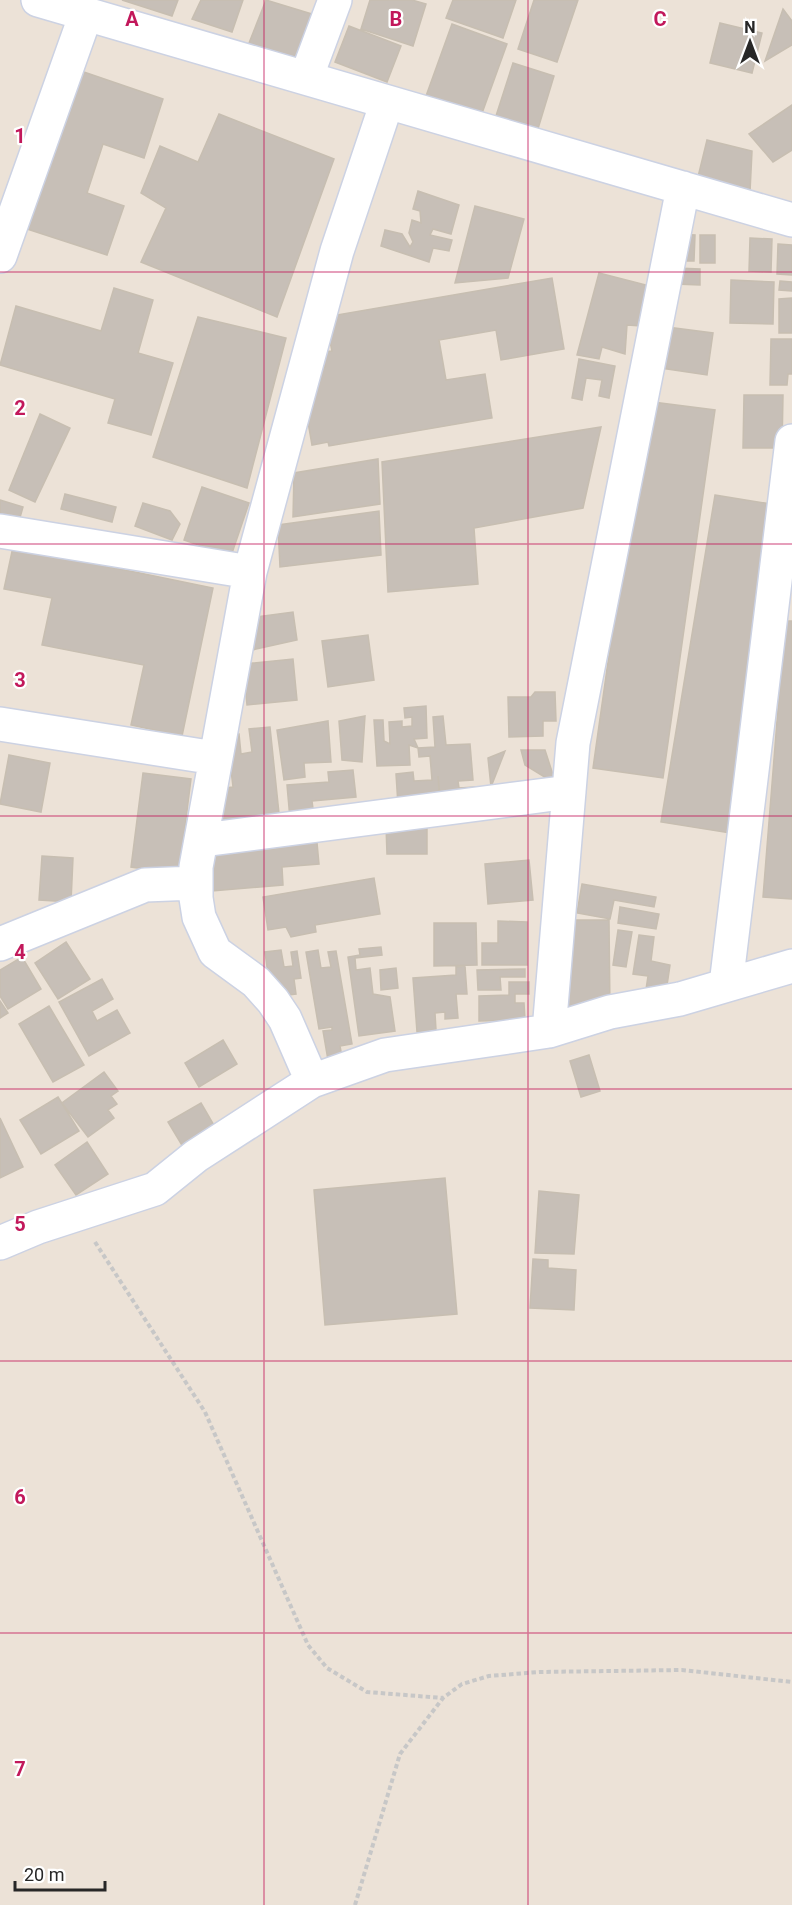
<svg xmlns="http://www.w3.org/2000/svg" width="792" height="1905" font-family="Roboto,sans-serif">
<rect width="100%" height="100%" fill="#ece2d7"/>
<!-- building -->
<path fill="#c7bfb7" stroke="#c7beb1" stroke-width="1.5" d="M122,0H178L172,16Z
M201,0H243L232,32L192,19Z
M266,0L312,14L296,60L249,43Z
M370,0H412L426,4L413,46L361,29Z
M453,0H516L503,38L446,18Z
M534,0H578L557,62L518,49Z
M783,9L792,21V45L765,61Z
M720,23L762,33L752,73L710,63Z
M452,24L507,44L481,116L426,96Z
M349,26L401,46L387,82L335,62Z
M513,63L554,76L537,132L495,119Z
M78,70L163,99L144,158L103,144L87,193L124,206L107,255L24,228Z
M792,105V150L773,162L749,134Z
M219,114L334,159L277,317L141,262L166,208L141,193L160,146L198,162Z
M707,140L752,151L750,192L697,181Z
M418,191L459,205L451,234L433,229L430,235L452,240L449,251L433,248L429,262L381,246L385,230L402,234L410,247L413,242L409,233L412,220L421,223L420,211L413,209Z
M475,206L524,219L508,278L455,283Z
M679,234L695,235L694,261H678Z
M700,235H715V263H700Z
M750,238L772,239L771,272L749,271Z
M778,244L792,245V275L777,274Z
M676,268L700,269V285L675,284Z
M599,273L646,285L641,326L627,325L625,354L602,347L599,359L577,355Z
M552,278L564,349L501,360L496,330L439,340L446,380L485,374L492,418L329,446L328,442L312,445L304,399L309,370L325,367L322,352L332,351L325,317Z
M731,280L774,282L773,324L730,323Z
M780,281L792,282V291L779,290Z
M114,288L153,300L138,353L173,363L151,435L108,423L115,399L0,365L16,306L101,331Z
M792,298V333H779V299Z
M198,317L286,338L247,488L153,457Z
M667,327L713,333L707,375L661,368Z
M771,339H792V374H788L787,385H770Z
M579,359L615,366L609,398L599,396L602,380L586,378L582,400L572,398Z
M744,395H783L782,448H743Z
M645,401L715,410L663,778L593,768Z
M40,414L70,428L35,502L9,490Z
M601,427L583,508L474,528L478,584L388,592L382,462Z
M378,459L380,504L293,517L294,473Z
M202,487L249,503L231,556L184,540Z
M65,494L116,507L112,522L61,509Z
M715,495L783,506L730,833L661,822Z
M0,500L23,507L19,521L0,515Z
M143,503L170,511L180,524L172,540L135,526Z
M379,511L381,555L280,567L278,525Z
M13,547L213,588L182,736L131,725L144,665L42,645L52,598L4,589Z
M293,612L297,640L252,650L249,618Z
M785,621H792V899L763,897Z
M368,635L374,680L328,687L322,641Z
M293,659L297,700L247,705L243,664Z
M535,692H555L556,721H543V736L509,737L508,697H531Z
M426,706L427,738L414,739L418,748L409,745L410,765L377,766L374,720H383L384,741L390,744L389,722L402,721V727L412,726V717L405,718L404,708Z
M365,716L362,762L342,760L339,721Z
M443,716L446,745L470,744L473,780L458,781L459,788L475,787L476,804L441,807L438,776L440,802L398,805L396,774L413,772L414,781L432,780L430,756L419,757L418,748L435,747L433,717Z
M328,721L331,762L304,763L305,777L284,780L277,730Z
M270,727L280,823L220,830L216,789L233,787L227,735L239,734L241,754L252,752L249,729Z
M521,750H545L556,784L525,765Z
M505,751L491,787L488,758Z
M9,755L50,763L41,812L0,804Z
M353,770L356,797L312,801L314,816L290,819L287,785L329,782L328,772Z
M143,773L191,779L179,874L131,867Z
M427,825V854H387L386,826Z
M316,832L319,864L282,867L283,885L212,891L209,854L279,848L278,836Z
M42,856L73,858L71,902L39,900Z
M529,860L533,900L488,904L485,864Z
M374,878L380,914L315,925L316,932L291,937L286,927L268,930L263,897Z
M582,884L656,897L654,907L614,900L610,919L577,913Z
M620,907L659,914L656,929L618,923Z
M563,920H609L610,1012L564,1013Z
M498,921L527,922V965H482V943H498Z
M434,923H476L477,965L434,966Z
M618,930L632,932L626,967L613,965Z
M639,935L654,937L651,961L670,965L665,999L645,996L648,976L633,974Z
M66,942L90,979L58,999L35,963Z
M381,947L382,955L355,958L356,970L370,968L373,994L390,997L395,1031L359,1036L348,957L360,955L359,949Z
M281,950L284,967L293,966L291,952L297,951L301,978L294,979L296,994L271,997L265,952Z
M318,950L321,968L331,967L328,952L336,951L352,1044L340,1046L342,1057L328,1060L323,1031L332,1030V1027L319,1029L306,952Z
M22,957L41,989L8,1009L0,996V970Z
M465,966L467,994H456L458,1018L445,1019V1012L435,1013L436,1030L417,1032L413,978L456,975V967Z
M396,968L398,988L381,990L380,970Z
M525,969V977H500L501,990H478L477,970Z
M102,979L113,999L92,1011L97,1021L117,1010L130,1033L89,1056L59,1002Z
M509,982H529V994H515V1003H524L525,1020L479,1021V996L509,995Z
M0,1001L8,1013L0,1018Z
M49,1006L84,1065L53,1082L19,1024Z
M223,1040L237,1064L199,1087L185,1063Z
M589,1055L600,1091L581,1097L570,1061Z
M104,1072L118,1091L111,1096L117,1104L108,1110L114,1118L88,1137L62,1103Z
M58,1097L79,1131L41,1154L20,1120Z
M201,1103L215,1127L183,1147L168,1122Z
M0,1118L23,1167L0,1178Z
M87,1142L108,1174L76,1195L55,1165Z
M445,1178L457,1314L325,1325L314,1190Z
M539,1191L579,1195L574,1254L535,1253Z
M533,1259L548,1260V1268L576,1270L574,1310L530,1308Z"/>
<g fill="none" stroke-linecap="round" stroke-linejoin="round">
<defs>
<path id="minor" d="M38,0L792,220
M306,78L335,0
M0,256L86,14
M0,531L250,572
M0,724L215,758
M203,840L569,792
M0,944L145,885L195,883
M726,985L792,441
M549,1031L573,743L683,188
M312,1081L285,1019L273,1001L256,982L215,952L199,917L196,898V867L250,572L337,251L387,102
M0,1243L38,1227L155,1189L196,1156L312,1081L385,1055L549,1031L610,1012L680,999L792,966"/>
</defs>
<!-- minor casing -->
<use href="#minor" stroke="#ccd2e3" stroke-width="36"/>
<!-- path -->
<path stroke="#c7c7c7" stroke-width="4" stroke-dasharray="4.5 3" stroke-linecap="butt" d="M95,1242L205,1412L308,1645L327,1668L367,1692L443,1698
M355,1905L400,1754L443,1698L462,1684L489,1676L539,1672L682,1670L792,1682"/>
<!-- minor -->
<use href="#minor" stroke="#fff" stroke-width="33"/>
</g>
<!-- grid -->
<path fill="none" stroke="#c2185b" stroke-width="1.5" stroke-opacity="0.55" d="M264,0V1905M528,0V1905M0,272H792M0,544H792M0,816H792M0,1089H792M0,1361H792M0,1633H792"/>
<g font-size="20" text-anchor="middle" font-weight="bold" fill="#c2185b" stroke="#fff" stroke-width="4.5" stroke-linejoin="round" paint-order="stroke">
<text x="132" y="26">A</text>
<text x="396" y="26">B</text>
<text x="660" y="26">C</text>
<text x="20" y="143">1</text>
<text x="20" y="415">2</text>
<text x="20" y="687">3</text>
<text x="20" y="959">4</text>
<text x="20" y="1231">5</text>
<text x="20" y="1504">6</text>
<text x="20" y="1776">7</text>
</g>
<!-- north arrow -->
<g transform="translate(750 42)" stroke="#ffffff" stroke-width="4.5" paint-order="stroke">
<path d="M0-4.5L10 22L0 15L-10 22Z" fill="#272727"/>
<text y="-9" font-size="16" font-weight="bold" text-anchor="middle" fill="#272727">N</text>
</g>
<!-- scale -->
<path d="M15 1881v9h90v-9" fill="none" stroke="#272727" stroke-width="3"/>
<text x="24" y="1881" font-size="18" fill="#272727" stroke="#ffffff" stroke-width="4.5" paint-order="stroke">20 m</text>
</svg>
